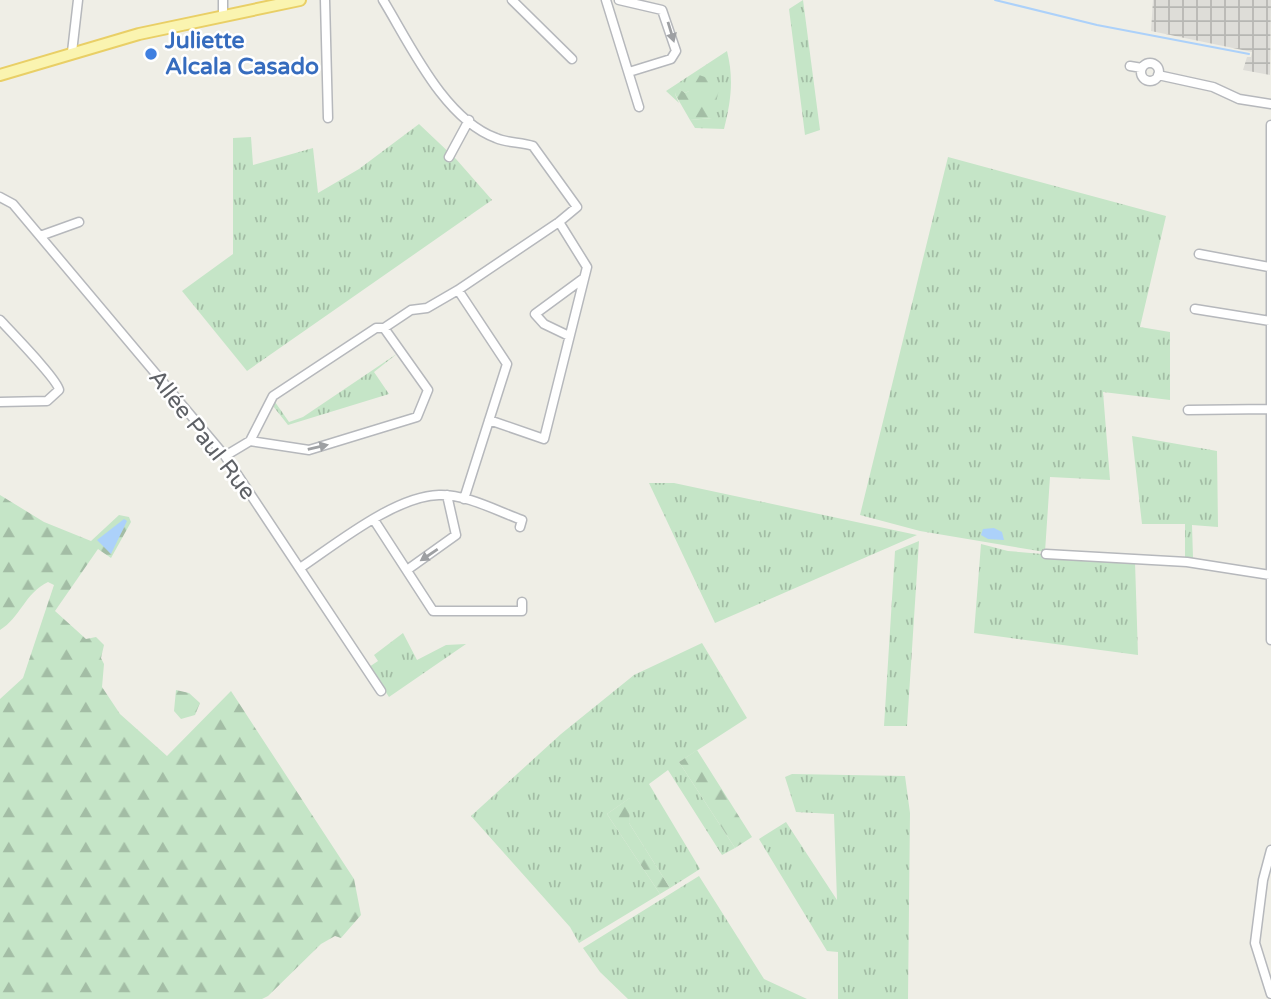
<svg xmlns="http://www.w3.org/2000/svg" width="1271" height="999" font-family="'Varela Round',sans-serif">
<defs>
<pattern id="industrial-grid" width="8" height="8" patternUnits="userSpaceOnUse" patternTransform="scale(1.75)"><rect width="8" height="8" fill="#deddd8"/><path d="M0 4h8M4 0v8" fill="none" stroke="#b7b7b3"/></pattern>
<pattern id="grass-tufts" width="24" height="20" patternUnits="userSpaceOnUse" patternTransform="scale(1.75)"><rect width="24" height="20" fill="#c5e5c7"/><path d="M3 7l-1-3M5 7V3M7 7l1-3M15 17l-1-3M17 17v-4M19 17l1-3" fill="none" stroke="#a3bda5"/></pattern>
<pattern id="forest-firs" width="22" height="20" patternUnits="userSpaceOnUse" patternTransform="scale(1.75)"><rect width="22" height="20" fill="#c5e5c7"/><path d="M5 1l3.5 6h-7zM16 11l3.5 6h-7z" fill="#a3bda5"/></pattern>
</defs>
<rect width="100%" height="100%" fill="#efeee6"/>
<!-- industrial -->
<path fill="url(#industrial-grid)" d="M1153,0H1271L1270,75L1243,70L1247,57H1251L1252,52L1151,31Z"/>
<!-- grass -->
<path fill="url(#grass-tufts)" d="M803,0L820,130L805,135L789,9Z
M727,51C734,79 731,101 724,129L695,128L690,120L712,118L689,85V91L685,93L679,89L675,94L679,103L666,91Z
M419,124L456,159L492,200L247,371L182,291L233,254V138L251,137L253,165L313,148L318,193L359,169Z
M948,157L1166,216L1140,327L1170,332V400L1103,392L1110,480L1050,477L1045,552L920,531L860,515Z
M398,353L374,372L389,394L288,425L273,406L275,402L289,422L303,417Z
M1132,436L1217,451L1218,527L1192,525L1193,558L1185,557V524H1142Z
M649,483H674L917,535L715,623Z
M919,541L907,726H884L895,551Z
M981,544L1008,551L1135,562L1138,655L974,633Z
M403,633L417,660L446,645L466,644L389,697L369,667L378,661L374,655Z
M702,643L747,718L679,762L735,848L722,855L668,770L649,784L700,869L670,888L629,823L630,798L607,814L660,894L579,943L570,927L471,816L561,734L634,675Z
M792,774L905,776L910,813L908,999H838V952L827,951L759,839L786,822L837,900L834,814L796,812L785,777Z
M699,876L764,979L807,999H628L600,972L583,948Z"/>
<!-- forest -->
<path fill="url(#forest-firs)" d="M696,74L714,80L720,86L712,118L690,120L675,94L678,88L685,93L689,91L688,81Z
M0,495L44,522L91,541L119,515L129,517L131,522L111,558L98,549L55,611L86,639L96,637L104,645L101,658L104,664L102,687L120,714L167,756L231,691L354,879L361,915L341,938L335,936L321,944L268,996L262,999H0V699L23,678L54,585L48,582C25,593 20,618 0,630Z
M176,690L189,693L200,703L195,715L181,719L174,711Z
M697,750L752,837L735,848L679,762Z
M631,797L629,823L670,888L660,894L607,814Z"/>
<!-- water -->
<path fill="#acd1fa" d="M124,519L127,521L111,554L97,540Z
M994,528L1002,532L1004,540L988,539L981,535L983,529Z"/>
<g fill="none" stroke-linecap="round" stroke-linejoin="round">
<!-- stream -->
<path stroke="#acd1fa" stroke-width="2" d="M995,0L1097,25L1249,54"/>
<defs>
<path id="minor" d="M325,0L328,118
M512,0L572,59
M606,0L639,107
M619,0L662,10L676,51L671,59L629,72
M223,16V0
M72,52L78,0
M1141 72a9 9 0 1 1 18 0a9 9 0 1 1-18 0Z
M1130,66L1142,68
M1158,75L1213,87L1239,99L1271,104
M1271,125V640
M449,157L469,120
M0,197L13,204L225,456L381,691
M40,236L79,222
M1199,254L1269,267
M458,290L507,364L464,499
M1195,309L1270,321
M0,320C11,332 58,380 59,390L47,401L0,402
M569,336L544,324L535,314L584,278
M1188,410L1269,409
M489,420L544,439L587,267L559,222
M250,441L309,450L417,417L428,390L384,328
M225,456L250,441L273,396L376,328H384L411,310L427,308L458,290L559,222L577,207L533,146C521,142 507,143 496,138C444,119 410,44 383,0
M374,520L433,611H522V602
M1046,554L1187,562L1270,575
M300,568C336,544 395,496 439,495C466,494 497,511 522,520L520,527
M407,570L456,535L447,495
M1271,850L1263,880L1255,943L1271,994"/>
<path id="major" d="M0,75L139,34L300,0"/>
</defs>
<!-- minor casing -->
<use href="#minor" stroke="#b6b8bc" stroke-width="11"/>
<!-- major casing -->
<use href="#major" stroke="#e9cf66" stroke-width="14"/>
<!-- minor -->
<use href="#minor" stroke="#fff" stroke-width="8"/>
<!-- major -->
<use href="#major" stroke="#faf4b0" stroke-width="10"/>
</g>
<!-- one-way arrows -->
<defs><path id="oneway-solid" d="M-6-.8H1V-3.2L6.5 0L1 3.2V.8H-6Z" transform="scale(1.75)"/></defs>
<g fill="#9ea0a3">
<use href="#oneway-solid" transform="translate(671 32) rotate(73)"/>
<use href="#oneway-solid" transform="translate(318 447) rotate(-13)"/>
<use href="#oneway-solid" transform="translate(429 555) rotate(146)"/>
</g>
<!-- markers -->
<circle fill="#3f7fe0" stroke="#fff" stroke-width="2.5" cx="151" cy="54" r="7"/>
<g text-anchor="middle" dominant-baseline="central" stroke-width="5" stroke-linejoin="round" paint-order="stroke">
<!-- shop labels -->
<g font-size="23" font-weight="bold" fill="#366cbe" stroke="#fff" text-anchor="start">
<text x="165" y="41">Juliette<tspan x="165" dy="26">Alcala Casado</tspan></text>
</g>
<!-- street labels -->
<g font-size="23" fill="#5e6166" stroke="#fff">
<text transform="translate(202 435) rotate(52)">Allée Paul Rue</text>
</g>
</g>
</svg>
